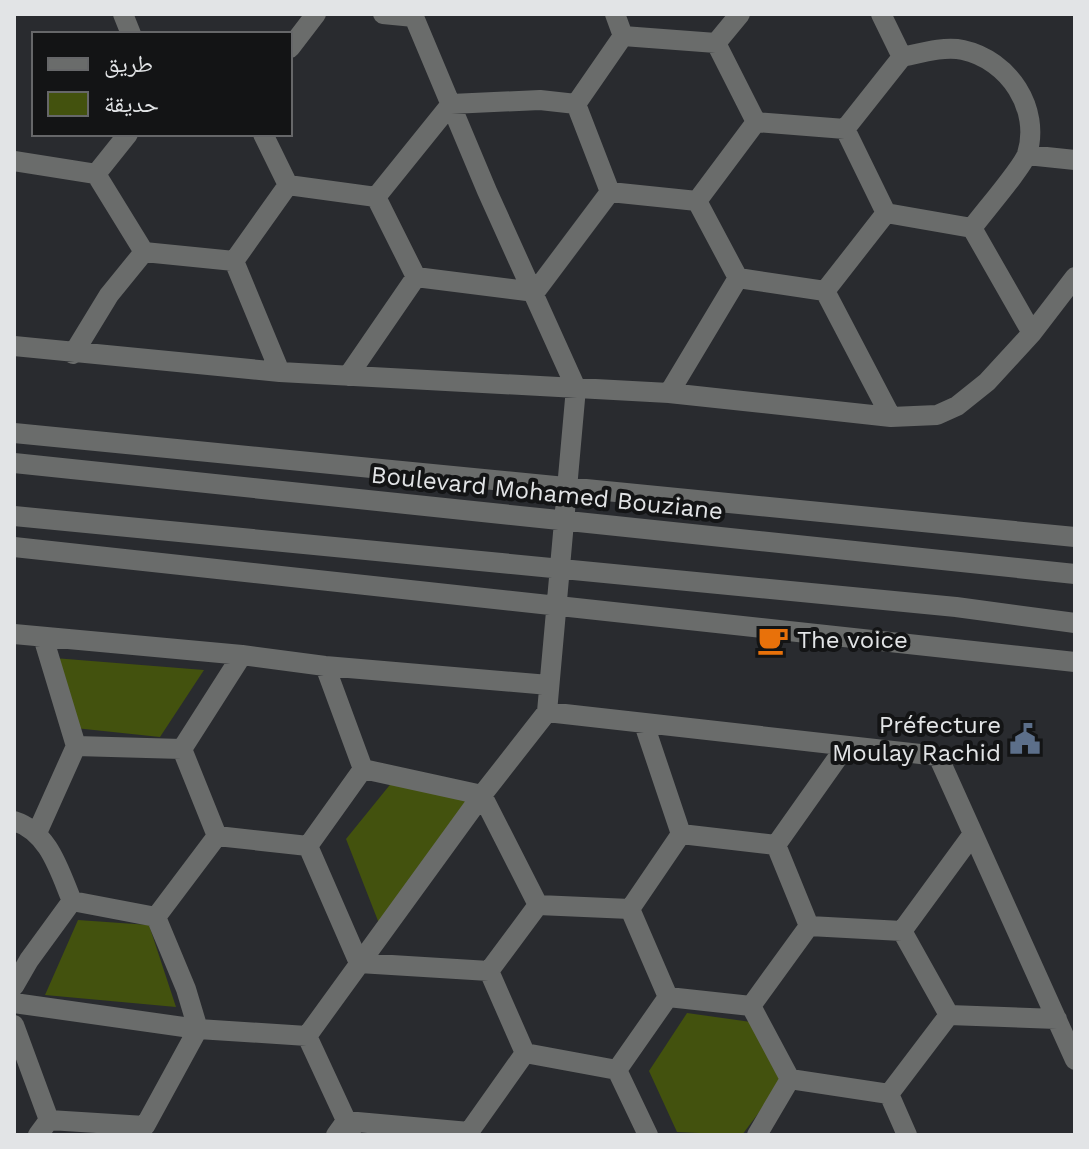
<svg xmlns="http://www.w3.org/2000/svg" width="1089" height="1149" font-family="'Work Sans','Noto Naskh Arabic',sans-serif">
<rect width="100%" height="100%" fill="#292b2f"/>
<!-- green -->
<path fill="#43520e" d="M54,658L204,670L160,737L75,728Z
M393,781L474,799L380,926L346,839Z
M78,920L149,925L176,1007L45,995Z
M687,1013L751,1022L782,1082L742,1135L677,1132L649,1071Z"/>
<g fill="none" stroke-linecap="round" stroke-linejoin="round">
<!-- minor -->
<path stroke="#6a6c6b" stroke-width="20" d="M123,14L131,34
M383,14L414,17
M615,14L623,36L716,43L740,14
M881,14L902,57
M716,43L756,122L845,129L886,213
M290,48L316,14
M576,104L623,36
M845,129L902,57C921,53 944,46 963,50C1009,60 1041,109 1027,154C1022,168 983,213 972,228
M1027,155L1075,160
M14,161L96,174L144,252
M96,174L128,134
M288,185L376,197
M610,192L697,201L738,278
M697,201L756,122
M886,213L972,228L1032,333
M234,261L280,372
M416,277L376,197L451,104L540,100L576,104
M738,278L825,291L891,417
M825,291L886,213
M14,346L280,372L669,393L891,417L937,415L957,406L987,382L1032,333L1075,277
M73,354L109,295L144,252L234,261L288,185L263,134
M348,376L416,277L535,292L610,192L576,104
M669,393L738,278
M14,433L1075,537
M14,463L1075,574
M14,516L956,607L1075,623
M14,547L1075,662
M14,634L242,655L325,666L549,685
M325,666L363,769L482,795L538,905
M547,712L938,756L1075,1060
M644,724L681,834
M76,746L182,749
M182,749L242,655
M182,749L217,836
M14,821C49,832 59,870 72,901
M37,833L76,746L43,637
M681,834L776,845
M217,836L308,846
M776,845L846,746
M776,845L809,926
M308,846L359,963L489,971
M308,846L363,769
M72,901L156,917
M538,905L630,909
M630,909L668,997
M630,909L681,834
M156,917L217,836
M809,926L902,931L949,1015
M902,931L973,834
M489,971L525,1053
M489,971L538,905
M14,986L29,960L72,901
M668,997L751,1006
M14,1003L198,1029L307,1036
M751,1006L809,926
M751,1006L790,1079
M949,1015L1057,1019
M14,1025L49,1120
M307,1036L482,795L547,712L576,388L487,191L414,17
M307,1036L351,1131
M525,1053L617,1070
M617,1070L668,997
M617,1070L648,1135
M790,1079L889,1094
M889,1094L949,1015
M889,1094L907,1135
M145,1126L198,1029L186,989L156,917
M469,1132L525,1053
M38,1135L49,1120L145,1126
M336,1135L346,1121L469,1132
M757,1135L790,1079"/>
</g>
<!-- icons -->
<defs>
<symbol id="cafe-bare" viewBox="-9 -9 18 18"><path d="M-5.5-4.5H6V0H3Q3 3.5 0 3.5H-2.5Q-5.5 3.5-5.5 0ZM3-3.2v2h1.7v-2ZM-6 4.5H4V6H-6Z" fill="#e8710a" stroke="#131415" stroke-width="2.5" paint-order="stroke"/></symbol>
<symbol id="civic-bare" viewBox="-9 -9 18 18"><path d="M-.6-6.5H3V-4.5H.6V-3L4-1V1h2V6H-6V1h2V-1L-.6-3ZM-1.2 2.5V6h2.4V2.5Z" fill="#5c6f8a" stroke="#131415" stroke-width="2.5" paint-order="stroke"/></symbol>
</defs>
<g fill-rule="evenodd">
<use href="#cafe-bare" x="751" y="618" width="44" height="44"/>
<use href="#civic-bare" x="1003" y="717" width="44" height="44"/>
</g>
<g text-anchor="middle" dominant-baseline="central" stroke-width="8" stroke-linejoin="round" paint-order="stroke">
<!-- street labels -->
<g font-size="24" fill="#e2e4e6" stroke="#131415">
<text transform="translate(547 493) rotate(6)">Boulevard Mohamed Bouziane</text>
</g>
<!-- poi labels -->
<g font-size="24" fill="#e2e4e6" stroke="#131415" text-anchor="start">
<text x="797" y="640">The voice</text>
<text x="1001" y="725" text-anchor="end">Préfecture<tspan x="1001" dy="28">Moulay Rachid</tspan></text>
</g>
</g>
<!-- border -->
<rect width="1089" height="1149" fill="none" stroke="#e2e4e6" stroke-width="32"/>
<!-- legend -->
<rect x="32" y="32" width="260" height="104" fill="#131415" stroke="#666769" stroke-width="2"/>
<rect x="48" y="58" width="40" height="12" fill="#6a6c6b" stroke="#666769" stroke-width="2"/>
<text x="104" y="72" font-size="24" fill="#e2e4e6">طريق</text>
<rect x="48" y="92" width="40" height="24" fill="#43520e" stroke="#666769" stroke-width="2"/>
<text x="104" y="112" font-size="24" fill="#e2e4e6">حديقة</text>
</svg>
